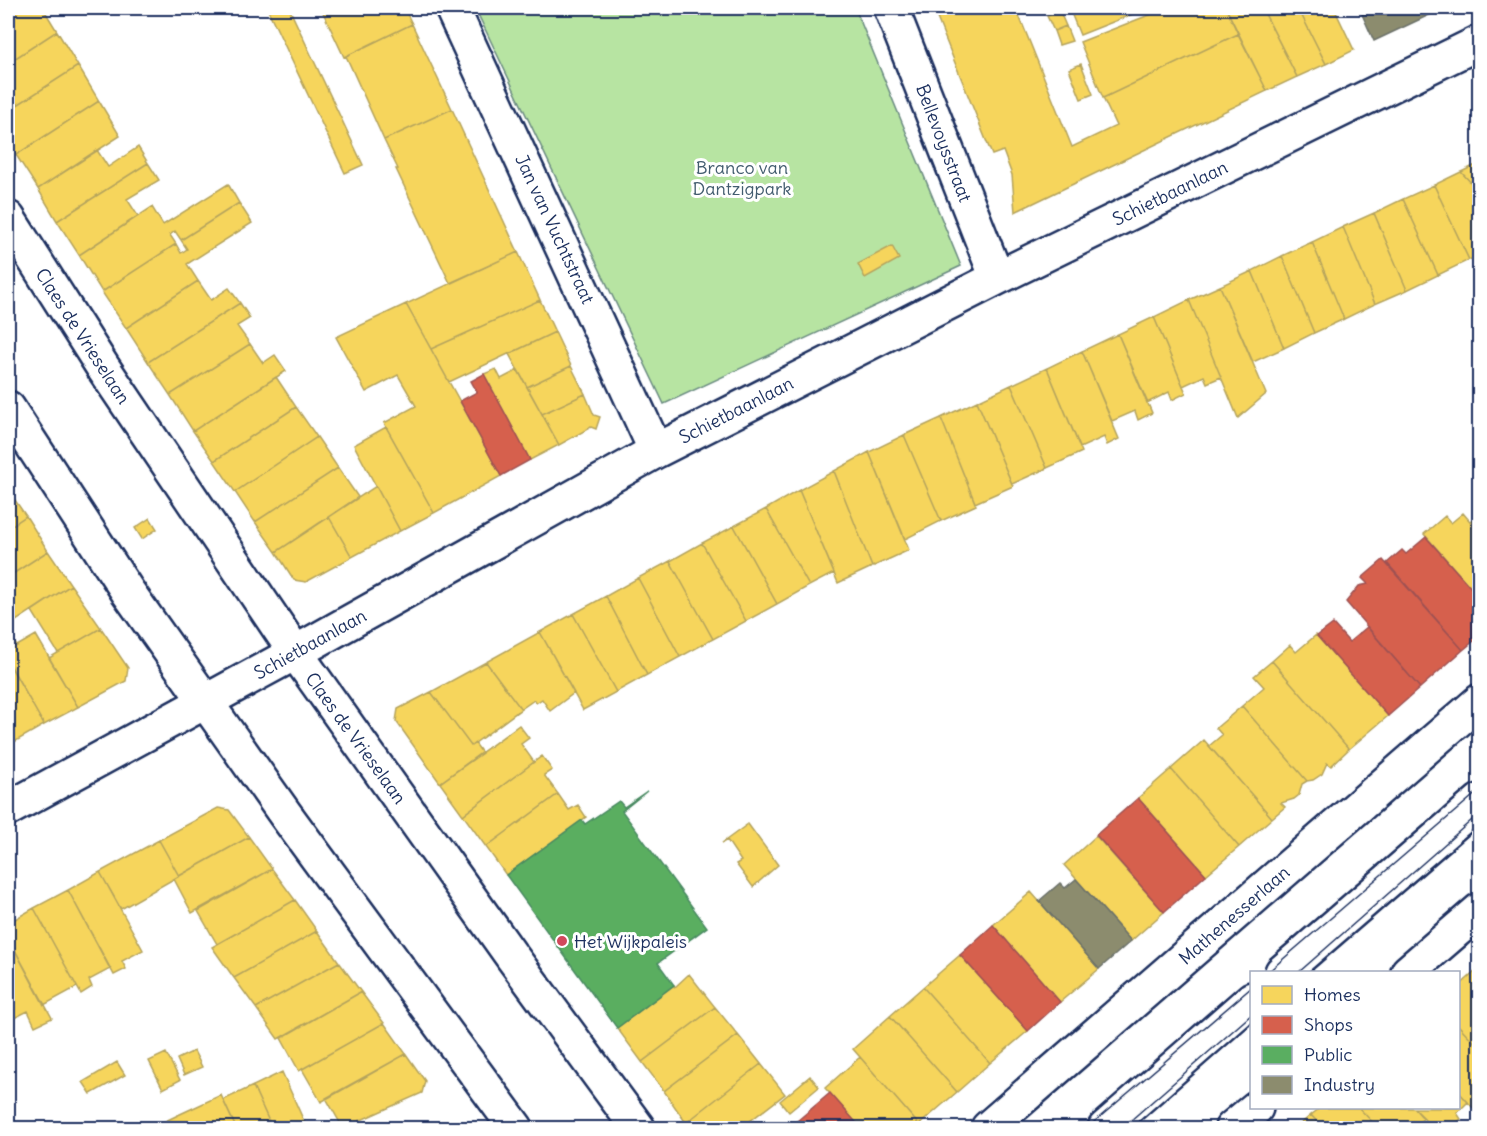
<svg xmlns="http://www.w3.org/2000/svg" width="1487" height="1136" font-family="Delius,sans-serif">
<rect width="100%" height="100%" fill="#fff"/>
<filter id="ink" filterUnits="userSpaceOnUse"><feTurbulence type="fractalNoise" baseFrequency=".0167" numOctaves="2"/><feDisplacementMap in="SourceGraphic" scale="12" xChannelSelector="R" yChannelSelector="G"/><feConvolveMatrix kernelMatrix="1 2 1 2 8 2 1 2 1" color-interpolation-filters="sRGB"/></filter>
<g filter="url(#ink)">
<!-- green -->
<path fill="#b7e4a2" stroke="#698a80" stroke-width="1.5" d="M475,8H855L961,266L664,404Z"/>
<!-- homes -->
<path fill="#f6d55c" stroke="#b4a35d" stroke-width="1.5" d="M8,8H20L8,15Z
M20,8H43L57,31L8,63V15Z
M267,8H289L363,165L345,173Z
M321,8H404L412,24L344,57Z
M933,8H1016L1072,147L1116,126L1103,98L1238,34L1267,91L1015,212L1012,175L1003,151L992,155Z
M1069,8H1148L1080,35Z
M1167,8H1226L1238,34L1103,98L1080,42Z
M1226,8H1262L1297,77L1267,91Z
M1262,8H1298L1326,64L1297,77Z
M1298,8H1334L1354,50L1326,64Z
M1060,12L1066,26L1054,31L1047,16Z
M412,24L452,109L384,140L346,56Z
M1066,26L1072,41L1059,45L1054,31Z
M57,31L78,66L8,111V63Z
M1081,64L1093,94L1081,99L1069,69Z
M78,66L99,101L16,155L8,142V111Z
M99,101L120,136L38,189L16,155Z
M452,109L518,252L450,283L396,169H398L384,140Z
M138,147L148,163L57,221L38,189L97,150L108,167Z
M148,163L159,180L127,199L138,216L79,255L57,221Z
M1480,163V192L1461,172Z
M1461,172L1480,192V255L1469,260L1434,185Z
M228,184L239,203L181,240L175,231L170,235L176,244L102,292L79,255L152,207L163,225Z
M1434,185L1469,260L1438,275L1403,199Z
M1403,199L1438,275L1407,290L1374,213Z
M239,203L252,223L187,264L198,281L126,328L102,292L176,244L181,253L187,249L181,240Z
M1374,213L1407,290L1375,304L1343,227Z
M1343,227L1375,304L1344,319L1312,242Z
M1312,242L1344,319L1314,333L1282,256Z
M892,246L899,259L865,278L858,264Z
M518,252L540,300L431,349L406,304Z
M1282,256L1314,333L1284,348L1252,271Z
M1252,271L1284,348L1253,362L1220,286Z
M198,281L211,300L229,288L240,303L148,362L126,328Z
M1220,286L1266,394L1238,418L1189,300Z
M540,300L555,332L449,382L431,349Z
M1189,300L1221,377L1207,383L1204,376L1183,386L1154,317Z
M240,303L250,318L237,326L250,344L170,395L148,362Z
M406,304L501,476L434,513L384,423L416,406L398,375L366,392L336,337Z
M1154,317L1186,393L1172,400L1169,392L1147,403L1118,334Z
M555,332L571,366L527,387L509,354Z
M1118,334L1152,413L1138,420L1135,411L1112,421L1082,351Z
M250,344L263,363L275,355L286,371L193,431L170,395Z
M1082,351L1119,439L1107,445L1104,437L1080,448L1047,368Z
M571,366L585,394L542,414L527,387Z
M1047,368L1082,452L1047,468L1011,385Z
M496,369L501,379L518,370L559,445L530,460L484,374Z
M276,377L296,407L214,461L193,431Z
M1011,385L1047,468L1012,484L977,401Z
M585,394L594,415L600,417L596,429L591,427L559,445L542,414Z
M977,401L1013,486L975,503L941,418Z
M296,407L317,437L235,492L214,461Z
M941,418L976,505L941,521L904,435Z
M386,427L434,513L400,531L354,445Z
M904,435L941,521L905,539L869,452Z
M317,437L338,468L255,522L235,492Z
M869,452L909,550L872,567L834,471Z
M338,468L358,497L276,552L255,522Z
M834,471L872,567L838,583L799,490Z
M376,486L400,531L352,557L329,517Z
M8,490L26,516L8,528Z
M799,490L834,573L809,586L766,509Z
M766,509L809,586L777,604L734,526Z
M1463,513L1480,533V598L1424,534L1445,516L1451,523Z
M1480,513V533L1470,521Z
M26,516L48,551L8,577V528Z
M329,517L352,557L306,582L294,580L276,552Z
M150,518L157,529L142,539L135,528Z
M734,526L777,604L746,621L702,543Z
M702,543L746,621L713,639L670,561Z
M48,551L71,585L10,625L8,621V577Z
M670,561L713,639L680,657L638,578Z
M638,578L680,657L647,675L606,596Z
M71,585L101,628L58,653L32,611Z
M606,596L647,675L616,692L573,614Z
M573,614L616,692L583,710L540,632Z
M101,628L128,668L126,681L78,707L49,658Z
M540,632L574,693L550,711L542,699L536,703L534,700L521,709L486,662Z
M36,635L78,707L44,725L8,661V648L15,644L17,646Z
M1316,635L1388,716L1349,749L1272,661L1290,645L1296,652Z
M1272,661L1349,749L1331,766L1327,763L1322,774L1313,780L1307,781L1242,706L1264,687L1254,676Z
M8,662L44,725L9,745L8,743Z
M486,662L521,709L471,746L431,692Z
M431,692L471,746L475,743L482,753L440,783L396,721L398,709Z
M1242,706L1307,781L1302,784L1299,795L1294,799L1281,803L1285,807L1272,818L1209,746L1222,735L1216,728Z
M519,725L529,738L521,744L534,762L463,815L440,783Z
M1204,740L1272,818L1239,847L1171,769Z
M542,756L552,770L544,775L558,794L486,847L463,815Z
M1171,769L1239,847L1206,875L1138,798Z
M558,794L569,810L578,805L586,817L506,875L486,847Z
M218,808L229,810L249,837L179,876L159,840Z
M748,824L778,865L753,887L736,864L741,861L727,840L722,843Z
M1096,836L1164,912L1131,941L1064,865Z
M249,837L272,869L192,913L174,879Z
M159,840L179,876L121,909L100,872Z
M272,869L295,900L217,944L198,911Z
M100,872L143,950L122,961L126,969L114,975L68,890Z
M68,890L110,969L89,980L92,987L81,994L34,908Z
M1031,892L1099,969L1060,1002L993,925Z
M295,900L317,931L234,978L212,947Z
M34,908L77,987L44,1005L8,937V923Z
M317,931L339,962L256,1008L234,978Z
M8,937L52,1018L35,1026L28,1011L10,1020L8,1016Z
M960,955L1028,1031L990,1063L923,987Z
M339,962L361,992L278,1039L256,1008Z
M1478,969L1480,971V1048L1458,1025V987Z
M689,974L715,1007L642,1062L617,1028L674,985L675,987Z
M923,987L990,1063L957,1092L890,1016Z
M361,992L384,1023L299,1071L281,1038Z
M715,1007L738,1035L664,1091L642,1062Z
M890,1016L957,1092L919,1125L853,1049Z
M384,1023L406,1054L321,1102L302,1069Z
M1458,1025L1480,1048V1102L1473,1108L1458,1091Z
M738,1035L761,1064L686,1123L664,1091Z
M194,1051L202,1067L184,1075L177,1059Z
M166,1053L180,1080L163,1089L149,1061Z
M406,1054L425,1081L422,1093L343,1128L326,1098Z
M860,1057L919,1125L915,1128H861L825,1088Z
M117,1062L125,1075L91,1094L83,1082Z
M761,1064L785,1094L741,1128H691L686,1123Z
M282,1072L307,1128H272L253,1086Z
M810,1076L819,1087L789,1112L780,1101Z
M253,1086L272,1128H236L223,1100Z
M1458,1091L1468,1102L1457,1113L1461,1119L1450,1128H1432L1414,1108H1458Z
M221,1095L236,1128H151L178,1115Z
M1320,1108H1359L1378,1128H1323L1311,1115Z
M1359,1108H1414L1424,1118L1412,1128H1378Z
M1311,1115L1323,1128H1296Z
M797,1121L803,1128H788Z"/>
<!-- shops -->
<path fill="#d6604d" stroke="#9e5152" stroke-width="1.5" d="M484,374L530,460L501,476L460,401L477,392L471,381Z
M1426,537L1480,598V636L1463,650L1387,563L1402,550L1406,554Z
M1383,560L1463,650L1420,688L1346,602L1359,586L1368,584L1362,578Z
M1333,624L1349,642L1367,627L1420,688L1388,716L1317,636Z
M1138,798L1206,875L1164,912L1096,835Z
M993,925L1060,1002L1028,1031L960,955Z
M830,1093L861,1128H803L797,1121Z"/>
<!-- public -->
<path fill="#5aae61" stroke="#478860" stroke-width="1.5" d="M647,791L622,811L707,927L658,963L674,985L617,1028L506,875L582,820L585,824L619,801L624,807Z"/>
<!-- industry -->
<path fill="#8c8c6e" stroke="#6a7069" stroke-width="1.5" d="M1366,8H1444L1374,41L1361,12Z
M1076,879L1131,941L1099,969L1039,901L1060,883L1065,888Z"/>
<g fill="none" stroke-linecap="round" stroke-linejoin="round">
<defs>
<path id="minor" d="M452,8L656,451
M891,8L997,278
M8,218L104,369L295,652L513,958L638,1128
M8,408L128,592L285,814L516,1128
M8,809L280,661L656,451L997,278L1480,42
M1408,972L1480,910
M988,1128L1480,701
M1232,1128L1256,1108"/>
<path id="tertiary" d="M1282,972L1480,801
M1105,1128L1252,999"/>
</defs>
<!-- minor casing -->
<use href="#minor" stroke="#1b2f5e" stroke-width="38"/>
<!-- tertiary casing -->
<use href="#tertiary" stroke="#1b2f5e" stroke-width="38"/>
<!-- minor -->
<use href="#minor" stroke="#fff" stroke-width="33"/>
<!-- tertiary -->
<use href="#tertiary" stroke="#fff" stroke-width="33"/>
<!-- tram -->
<path stroke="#1b2f5e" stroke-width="1.5" d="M1268,972L1480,790
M1299,972L1480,813
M1087,1128L1252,987
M1122,1128L1252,1014"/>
</g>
</g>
<!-- markers -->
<circle fill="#d1495b" stroke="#fff" stroke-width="2" cx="562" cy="941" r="6"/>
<g text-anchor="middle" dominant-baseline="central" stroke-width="6" stroke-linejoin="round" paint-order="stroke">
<!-- street labels -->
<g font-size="18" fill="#1b2f5e" stroke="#fff">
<text transform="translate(944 143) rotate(69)">Bellevoysstraat</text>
<text transform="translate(1170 193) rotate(-26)">Schietbaanlaan</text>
<text transform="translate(555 229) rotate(65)">Jan van Vuchtstraat</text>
<text transform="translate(83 336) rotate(57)">Claes de Vrieselaan</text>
<text transform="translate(736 410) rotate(-27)">Schietbaanlaan</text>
<text transform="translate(310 644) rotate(-29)">Schietbaanlaan</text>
<text transform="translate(356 738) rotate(54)">Claes de Vrieselaan</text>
<text transform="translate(1234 915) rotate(-41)">Mathenesserlaan</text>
</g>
<!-- park labels -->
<g font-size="18" fill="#425c6f" stroke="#fff">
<text x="742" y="167">Branco van<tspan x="742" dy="21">Dantzigpark</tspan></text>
</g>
<!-- poi labels -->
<g font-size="18" fill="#1b2f5e" stroke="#fff" text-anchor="start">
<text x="574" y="941">Het Wijkpaleis</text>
</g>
</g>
<!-- margin -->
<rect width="1487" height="1136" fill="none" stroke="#fff" stroke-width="30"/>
<rect x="15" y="15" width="1457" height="1106" fill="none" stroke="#1b2f5e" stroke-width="2" filter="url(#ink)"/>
<!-- legend -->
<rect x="1250" y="971" width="210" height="138" fill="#ffffff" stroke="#a4acbf" stroke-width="1.5"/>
<rect x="1262" y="986" width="30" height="18" fill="#f6d55c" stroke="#a4acbf" stroke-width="1.5"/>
<text x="1304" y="1001" font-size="18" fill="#1b2f5e">Homes</text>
<rect x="1262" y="1016" width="30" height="18" fill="#d6604d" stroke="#a4acbf" stroke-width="1.5"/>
<text x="1304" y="1031" font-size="18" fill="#1b2f5e">Shops</text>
<rect x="1262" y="1046" width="30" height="18" fill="#5aae61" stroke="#a4acbf" stroke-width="1.5"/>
<text x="1304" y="1061" font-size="18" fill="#1b2f5e">Public</text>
<rect x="1262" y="1076" width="30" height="18" fill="#8c8c6e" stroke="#a4acbf" stroke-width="1.5"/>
<text x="1304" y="1091" font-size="18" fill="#1b2f5e">Industry</text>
</svg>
